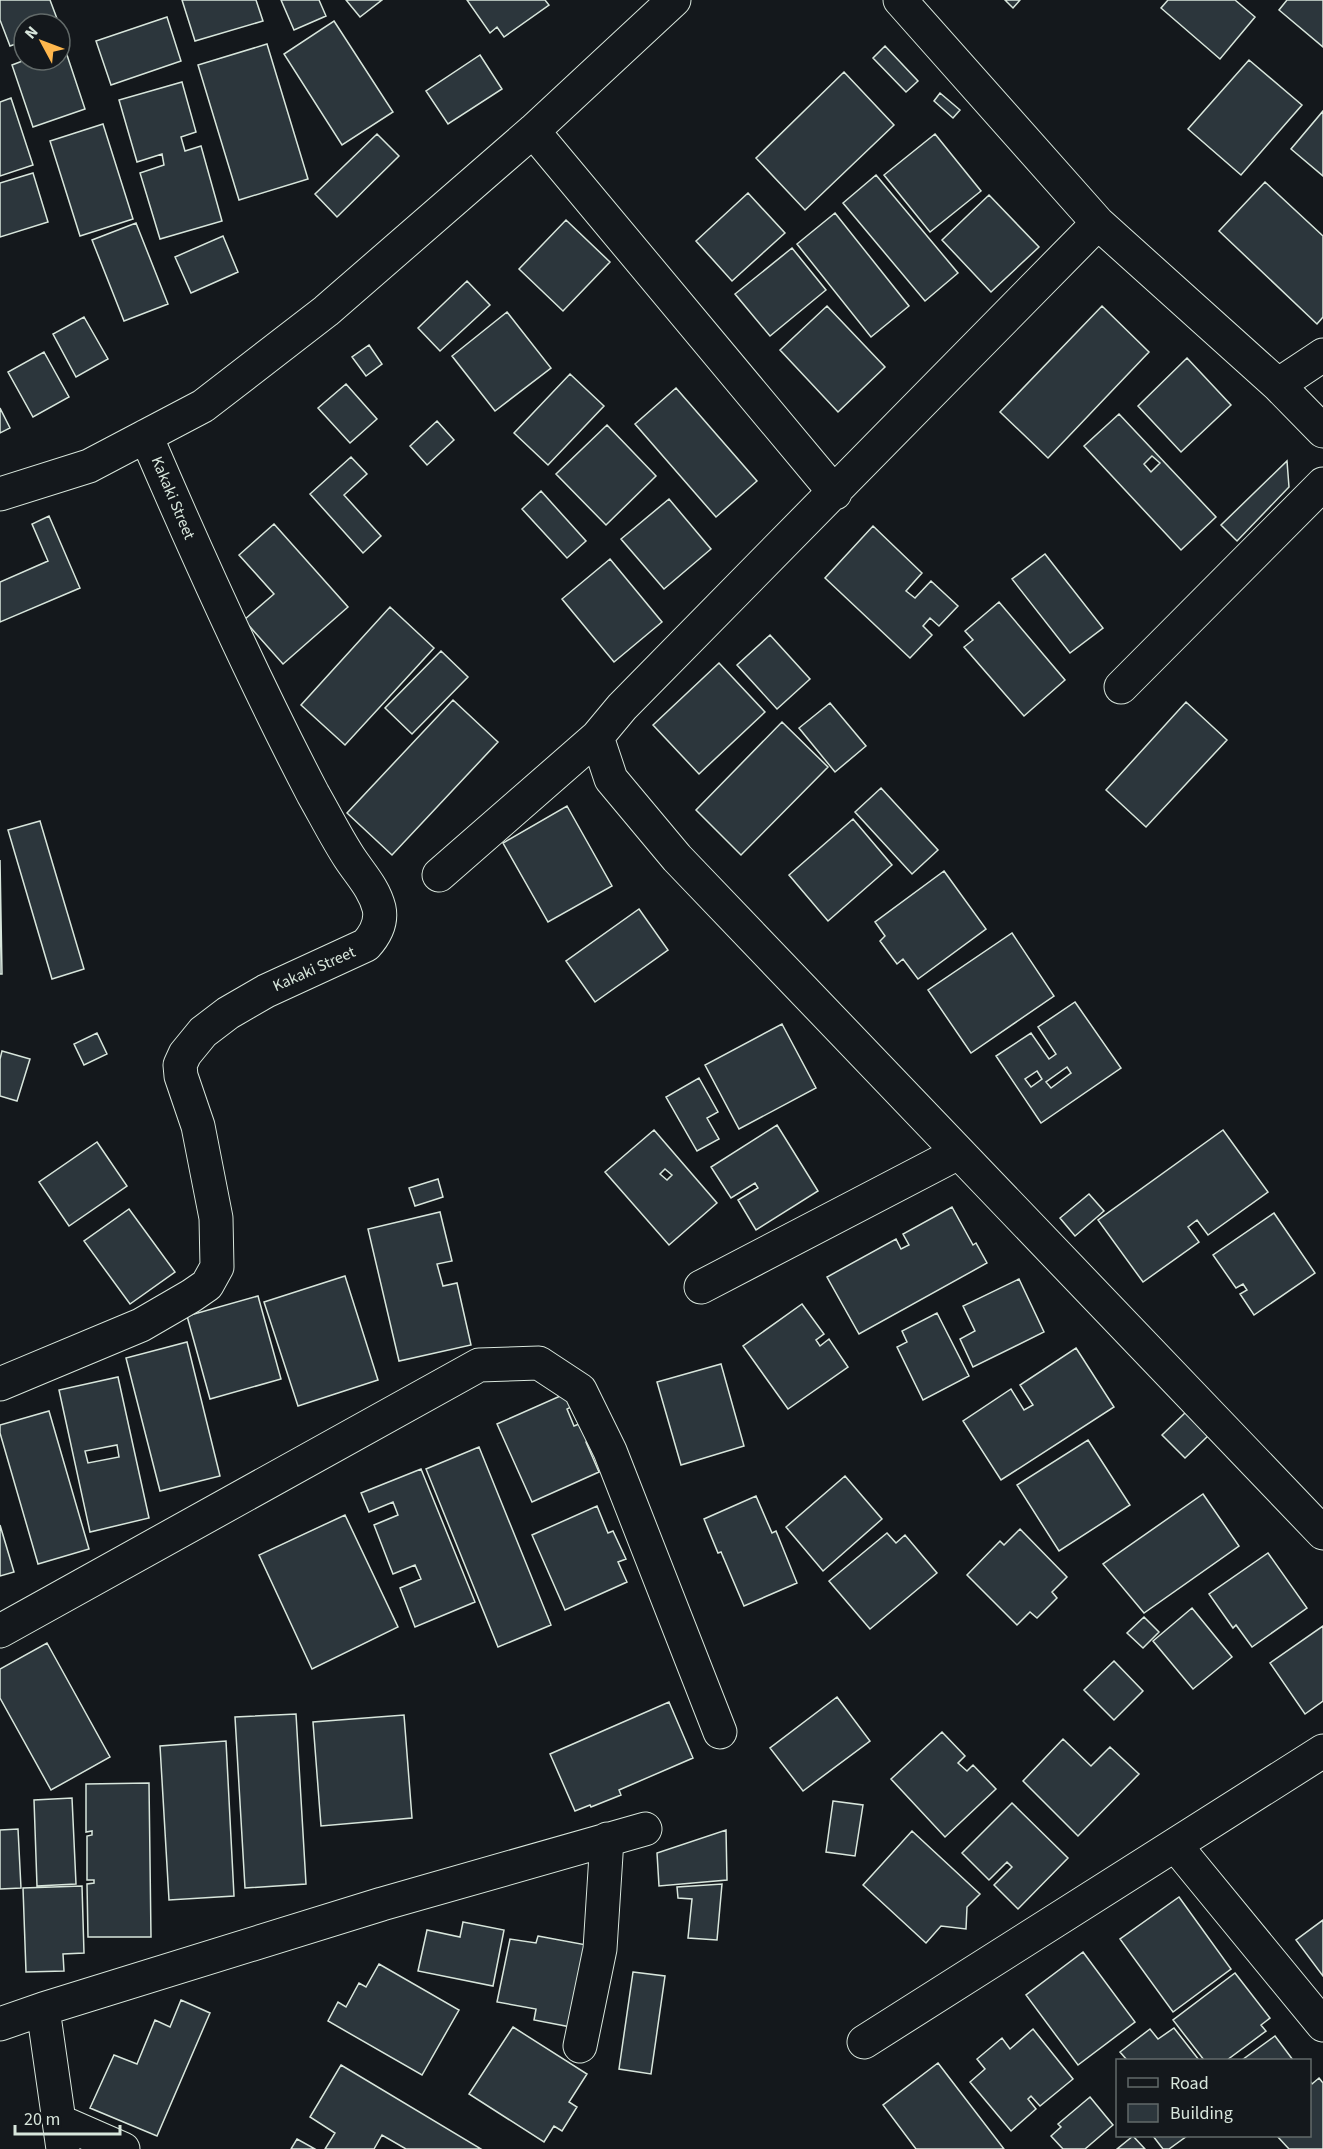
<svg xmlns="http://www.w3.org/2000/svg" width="1323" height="2149" font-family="'Source Sans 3',sans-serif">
<rect width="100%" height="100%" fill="#14181c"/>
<!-- building -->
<path fill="#2c363c" stroke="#d8e6dc" stroke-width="1.5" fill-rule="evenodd" d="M0,0H50L59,24H24V41L10,46L0,20Z
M182,0H256L263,21L195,41Z
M281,0H319L326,16L294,30Z
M346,0H382L360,17Z
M467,0H545L549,5L504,37L497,27L490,33Z
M1005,0H1020L1013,8Z
M1168,0H1235L1255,17L1220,59L1161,8Z
M1287,0H1323V47L1279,10Z
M167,17L181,61L111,85L96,41Z
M334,21L393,112L342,145L284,54Z
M267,44L308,179L239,200L198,65Z
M64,46L85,109L33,127L12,65L25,60H60V48Z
M885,46L918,81L906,92L873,58Z
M480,55L502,89L448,124L426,91Z
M1249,60L1302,105L1241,175L1188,129Z
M844,72L894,125L805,210L756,158Z
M182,82L196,132L181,137L185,151L201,146L222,221L160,239L140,173L164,165L162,154L137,162L119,100Z
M940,93L960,110L953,118L934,101Z
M11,98L33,165L0,176V102Z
M1323,111V176L1291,149Z
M103,124L133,219L80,236L50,141Z
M377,134L399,156L337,217L315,194Z
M935,134L981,191L930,232L884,175Z
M33,173L48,222L0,237V183Z
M876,175L958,273L925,301L843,203Z
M1265,182L1323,236V317L1317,324L1219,231Z
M748,193L785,233L732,281L696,241Z
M989,195L1039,247L991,292L942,240Z
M835,213L909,306L871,337L797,244Z
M566,220L610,262L563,311L519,269Z
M136,223L168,304L124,321L92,240Z
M223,236L238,272L191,293L175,257Z
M792,248L826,290L770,336L735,294Z
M467,281L490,305L440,351L418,328Z
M827,306L885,367L838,412L780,350Z
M1102,306L1149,352L1048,458L1000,412Z
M507,312L551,368L495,411L452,356Z
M84,317L108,359L76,377L53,334Z
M369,345L382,364L366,376L352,357Z
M44,352L69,397L33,417L8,372Z
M1187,358L1231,405L1181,452L1138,406Z
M570,374L604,406L548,465L514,433Z
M346,384L377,419L350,443L318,408Z
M676,388L757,481L716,517L635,424Z
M0,408L10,428L0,433Z
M1119,414L1216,517L1181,550L1084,446ZM1152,456L1160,463L1151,472L1144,464Z
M437,421L454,440L427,465L410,446Z
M607,425L656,476L606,525L556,474Z
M351,457L367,474L344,495L381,536L363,553L310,494Z
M1287,461L1289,487L1237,541L1221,525Z
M541,491L586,541L567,558L522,509Z
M669,499L711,549L664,589L621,539Z
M49,516L80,588L0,622V582L48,561L32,524Z
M274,524L348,607L283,664L244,620L274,594L239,555Z
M873,526L922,573L906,591L915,598L931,581L958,606L939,626L930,618L923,626L932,635L910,658L825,578Z
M1045,554L1103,628L1070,653L1012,579Z
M610,559L662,622L614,662L562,599Z
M999,602L1065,680L1024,716L964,647L973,640L965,631Z
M390,607L434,648L345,745L301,705Z
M770,635L810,679L777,709L737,665Z
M441,651L468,677L412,734L385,708Z
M719,663L765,712L699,774L653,725Z
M453,700L498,742L392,855L347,813Z
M1186,702L1227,740L1146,827L1106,790Z
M830,703L866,746L835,772L799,728Z
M782,722L828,767L741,855L696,810Z
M881,788L938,850L912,874L855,812Z
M567,806L612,886L548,922L503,843Z
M853,819L892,865L828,921L789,875Z
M40,821L84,969L52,979L8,830Z
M0,860L2,974H0Z
M944,871L986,929L918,979L903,959L897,964L880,941L885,936L875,922Z
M639,909L668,950L595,1002L566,961Z
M1012,933L1054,996L971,1053L928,990Z
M1075,1002L1121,1068L1041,1123L996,1056L1031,1033L1049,1059L1056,1054L1038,1027ZM1067,1067L1071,1073L1051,1088L1046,1082ZM1037,1071L1042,1079L1031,1087L1025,1079Z
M782,1024L816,1088L739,1129L705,1065Z
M97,1033L107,1054L84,1065L74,1044Z
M2,1051L30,1059L17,1101L0,1096V1059Z
M699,1078L718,1112L707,1118L719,1139L697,1151L666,1097Z
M777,1125L818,1191L756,1230L738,1200L758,1188L755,1183L731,1198L711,1167Z
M654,1130L717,1203L669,1245L605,1172ZM665,1169L672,1175L667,1180L660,1174Z
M1223,1130L1268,1192L1208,1235L1197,1220L1188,1227L1199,1242L1143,1282L1098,1220Z
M97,1142L127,1186L69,1226L39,1182Z
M438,1179L443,1197L415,1206L409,1188Z
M1089,1194L1104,1211L1075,1236L1060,1218Z
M952,1207L973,1245L976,1243L987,1263L859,1334L827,1277L896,1239L901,1249L909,1245L903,1234Z
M129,1209L175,1272L130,1304L84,1241Z
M440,1212L452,1261L437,1264L443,1286L457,1283L471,1345L399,1361L368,1229Z
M1274,1213L1315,1273L1254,1315L1240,1294L1247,1290L1243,1284L1236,1288L1213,1255Z
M345,1276L378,1380L298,1406L264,1302Z
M1019,1279L1044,1332L973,1367L960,1339L975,1331L963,1306Z
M258,1296L281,1379L210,1399L187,1316Z
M802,1304L824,1334L816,1340L820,1346L829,1339L848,1367L788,1409L743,1346Z
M937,1313L969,1376L923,1400L897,1347L907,1342L902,1331Z
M187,1342L220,1476L160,1491L126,1358Z
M1076,1348L1114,1407L1001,1480L963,1421L1011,1389L1024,1410L1033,1405L1020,1385Z
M721,1364L744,1446L681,1465L657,1382Z
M118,1377L149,1518L90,1532L59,1390ZM117,1445L119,1457L88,1463L85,1451Z
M567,1393L573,1406L567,1409L574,1426L584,1422L592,1439L586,1442L599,1472L532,1502L497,1424Z
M49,1411L89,1549L38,1564L0,1433V1425Z
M1186,1412L1209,1435L1185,1458L1162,1435Z
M1088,1440L1130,1505L1059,1551L1017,1485Z
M479,1447L551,1625L498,1647L426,1469Z
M421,1469L475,1602L415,1627L400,1588L421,1579L415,1565L393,1574L374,1525L398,1515L393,1502L369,1512L361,1493Z
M845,1476L882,1519L823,1571L786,1527Z
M1203,1494L1239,1546L1144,1613L1103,1564Z
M756,1496L772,1533L776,1531L797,1583L744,1606L721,1552L718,1553L704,1519Z
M597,1506L608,1533L613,1531L626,1559L618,1562L627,1582L565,1610L532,1535Z
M345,1515L398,1627L312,1669L259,1555Z
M0,1525L14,1572L0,1576Z
M1020,1529L1067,1577L1052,1592L1057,1598L1037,1618L1030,1612L1017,1625L967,1575L1000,1541L1004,1545Z
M887,1533L896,1543L905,1535L937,1573L870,1629L829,1581Z
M1268,1553L1307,1608L1252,1647L1236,1625L1233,1628L1209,1594Z
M1192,1608L1232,1657L1193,1689L1153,1641Z
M1144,1617L1159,1632L1143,1648L1127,1633Z
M1323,1626V1701L1305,1714L1270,1663Z
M47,1643L110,1757L51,1790L0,1698V1669Z
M1114,1661L1143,1691L1114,1720L1084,1690Z
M837,1697L870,1741L803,1791L770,1748Z
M669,1702L693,1758L619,1790L621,1795L591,1807L590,1805L575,1811L550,1754Z
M296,1714L306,1884L245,1888L235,1717Z
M404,1715L412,1818L321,1826L313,1722Z
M942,1732L965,1756L958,1763L967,1771L973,1765L996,1789L945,1837L891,1779Z
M1063,1739L1091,1766L1110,1747L1139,1774L1078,1836L1023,1781Z
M226,1741L234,1896L169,1900L160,1746Z
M149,1783L151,1937H88L87,1884L94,1883V1880H87V1836L92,1835V1831L86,1832V1784Z
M72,1798L76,1884L37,1886L34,1800Z
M833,1801L863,1805L855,1856L826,1852Z
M1012,1803L1068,1858L1018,1909L994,1885L1012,1867L1007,1862L989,1880L962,1853Z
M18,1829L21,1888L0,1889V1830Z
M726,1830L727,1880L659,1886L657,1853Z
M912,1831L980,1894L967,1907L966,1929L941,1926L926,1943L863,1885Z
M722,1884L717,1940L688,1938L692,1899L678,1898L677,1887Z
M82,1886L84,1953L63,1954L64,1971L26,1972L23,1888Z
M1179,1897L1231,1969L1173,2012L1120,1939Z
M1323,1920V1976L1296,1940Z
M463,1922L504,1930L493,1986L418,1971L427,1930L460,1937Z
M538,1936L592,1946L576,2028L534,2020L536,2009L497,2002L510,1939L536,1943Z
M1083,1952L1135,2022L1078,2065L1026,1995Z
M379,1964L459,2010L422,2075L328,2021L338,2002L346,2007L359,1983L366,1987Z
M633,1972L665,1976L651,2074L619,2069Z
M1235,1973L1270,2018L1261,2025L1266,2031L1227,2060H1204L1173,2020Z
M181,2000L210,2013L157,2136L90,2108L114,2055L137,2064L155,2020L170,2027Z
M513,2027L587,2074L569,2102L577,2107L562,2131L554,2126L544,2142L469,2094Z
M1174,2028L1199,2060H1127L1120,2052L1150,2029L1158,2039Z
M1033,2029L1073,2079L1040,2106L1031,2096L1028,2099L1036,2109L1011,2131L970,2082L985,2069L977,2059L1002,2038L1010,2049Z
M1275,2036L1293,2060H1242Z
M938,2063L1004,2149H916L883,2105Z
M341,2065L481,2149H406L382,2135L374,2149H325L335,2133L310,2117Z
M1319,2078L1323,2083V2149H1289L1277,2136H1310V2081L1312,2084Z
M1090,2097L1113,2125L1085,2149H1063L1051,2136L1061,2127L1058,2124Z
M1133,2136L1145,2149H1117Z
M1153,2136H1187L1169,2149H1163Z
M297,2139L315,2149H291Z"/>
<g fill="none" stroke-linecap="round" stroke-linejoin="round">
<defs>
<path id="minor" d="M900,0L1098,223L1278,385L1323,431
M533,131L835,493
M1098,223L622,707L597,737L611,779L677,858L1323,1533
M1278,385L1323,355
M0,494L89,466L203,406L326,311L533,131L674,0
M1121,687L1323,484
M439,875L597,737
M701,1287L958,1153
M0,1384L141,1325L191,1296L207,1285L217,1267L216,1218L198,1126L181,1076L180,1065L185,1054L203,1032L228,1013L266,991L366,945C375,935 382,922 379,908C374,888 360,874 349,857C336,837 325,815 313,794C252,677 198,557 146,436
M0,1631L479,1365L539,1363L580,1390L610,1451L720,1732
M1176,1846L1323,2025
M43,2009L63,2149
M0,2024L43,2009L382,1904L645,1829
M864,2042L1323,1751
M580,2046L600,1949L607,1839
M59,2121L123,2149"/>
</defs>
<!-- minor casing -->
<use href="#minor" stroke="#d8e6dc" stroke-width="35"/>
<!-- minor -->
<use href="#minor" stroke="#14181c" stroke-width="33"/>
</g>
<g text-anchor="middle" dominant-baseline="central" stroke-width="4.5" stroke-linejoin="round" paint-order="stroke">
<!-- street labels -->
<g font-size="16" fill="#d8e6dc" stroke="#14181c">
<text transform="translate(173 498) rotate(67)">Kakaki Street</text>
<text transform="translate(314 969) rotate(-24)">Kakaki Street</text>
</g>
</g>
<!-- legend -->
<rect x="1116" y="2059" width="195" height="78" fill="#14181c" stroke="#626a69" stroke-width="1.5"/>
<rect x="1128" y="2078" width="30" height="9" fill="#14181c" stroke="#626a69" stroke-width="1.5"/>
<text x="1170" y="2089" font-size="18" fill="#d8e6dc">Road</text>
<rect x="1128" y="2104" width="30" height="18" fill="#2c363c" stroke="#626a69" stroke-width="1.5"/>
<text x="1170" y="2119" font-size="18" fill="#d8e6dc">Building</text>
<!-- north arrow -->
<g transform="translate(42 42) rotate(311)"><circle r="28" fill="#14181c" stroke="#626a69" stroke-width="1.5"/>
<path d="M0-4.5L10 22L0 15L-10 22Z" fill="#ffb74d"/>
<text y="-9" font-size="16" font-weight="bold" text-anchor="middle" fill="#d8e6dc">N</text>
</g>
<!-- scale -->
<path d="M15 2125v9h105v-9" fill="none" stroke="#d8e6dc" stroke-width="3"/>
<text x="24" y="2125" font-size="18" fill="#d8e6dc" stroke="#14181c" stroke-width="4.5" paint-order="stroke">20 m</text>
</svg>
